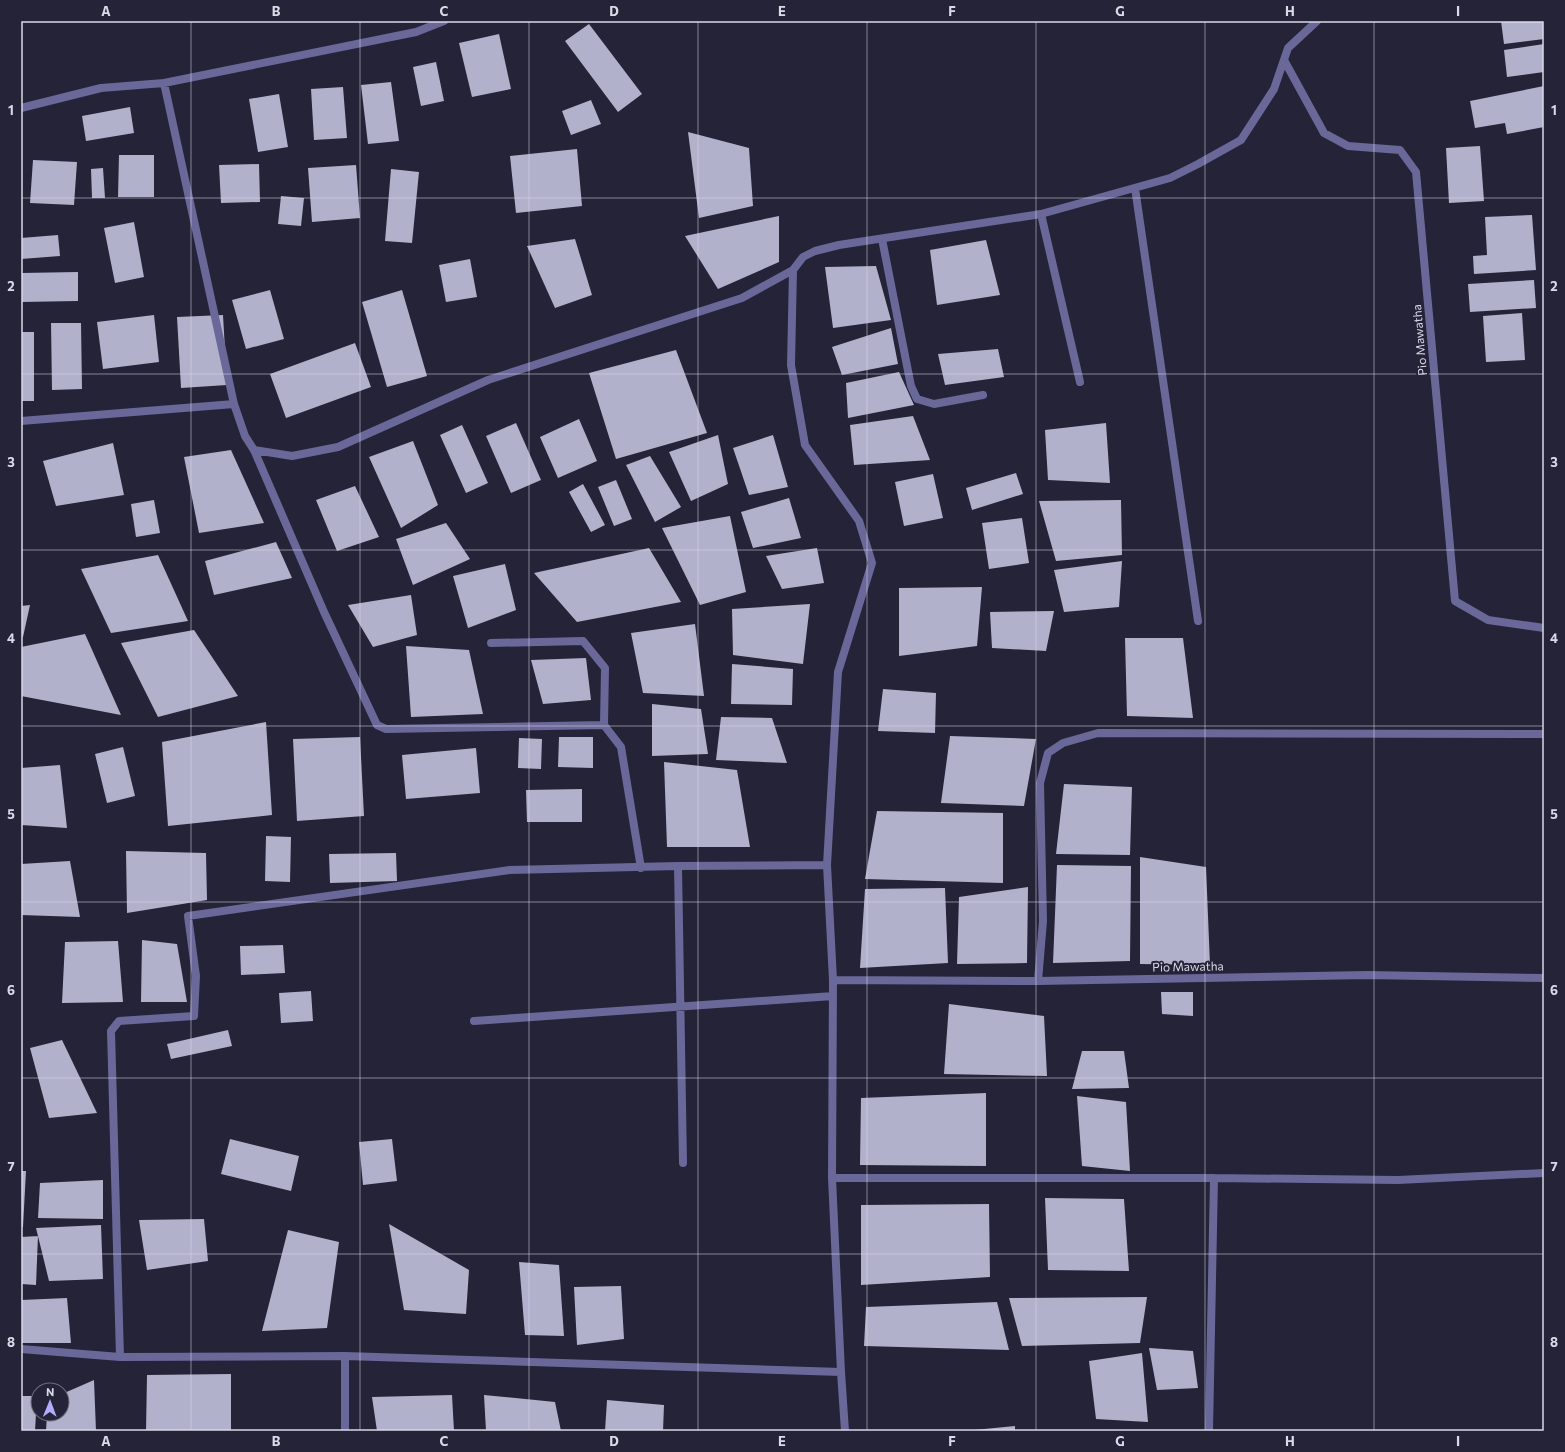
<svg xmlns="http://www.w3.org/2000/svg" width="1565" height="1452" font-family="Commissioner,sans-serif">
<rect width="100%" height="100%" fill="#242337"/>
<!-- building -->
<path fill="#b2b1cc" d="M1501,21H1544V39L1504,44Z
M589,24L642,94L618,112L565,41Z
M499,34L511,89L472,97L459,43Z
M1544,44V72L1507,77L1504,50Z
M436,62L444,101L421,106L413,67Z
M391,82L399,141L368,144L361,85Z
M1544,86V127L1507,134L1505,123L1475,128L1470,101Z
M343,87L347,138L314,140L311,89Z
M279,94L288,147L258,152L249,99Z
M591,100L601,124L571,135L562,111Z
M130,107L134,133L86,141L82,116Z
M688,132L749,148L753,206L699,218Z
M1480,146L1484,201L1449,203L1446,148Z
M577,149L582,206L516,213L510,156Z
M119,155H154V197H118Z
M33,160L77,162L74,205L30,203Z
M259,164L260,202L221,203L219,165Z
M356,165L360,218L312,222L308,168Z
M103,168L105,198H92L91,169Z
M391,169L419,172L412,243L385,241Z
M281,196L304,198L301,226L278,224Z
M1532,215L1536,270L1474,274L1473,256L1487,255L1485,217Z
M779,216V262L718,289L685,236Z
M134,222L144,277L115,283L104,228Z
M58,235L60,256L21,259V238Z
M575,239L592,295L555,308L527,246Z
M986,240L1000,295L937,305L930,250Z
M470,259L477,297L446,302L439,265Z
M876,266L891,320L833,328L825,267Z
M78,272V301L21,302V273Z
M1534,280L1536,308L1470,312L1468,284Z
M270,290L284,339L246,349L232,300Z
M402,290L427,376L387,387L362,302Z
M1522,313L1525,360L1486,362L1483,316Z
M154,315L159,362L103,369L97,322Z
M223,315L227,385L181,388L177,317Z
M51,323H81L82,389L52,390Z
M891,328L898,364L842,375L832,347Z
M21,332H34V401H21Z
M355,343L371,387L286,418L270,374Z
M998,349L1004,377L945,385L938,354Z
M676,350L707,433L616,459L589,373Z
M899,372L914,405L848,418L846,383Z
M913,416L930,460L854,465L850,425Z
M579,419L597,461L558,478L540,437Z
M516,423L541,480L511,493L486,436Z
M1106,423L1110,483L1048,480L1045,430Z
M462,425L488,483L466,493L440,435Z
M718,435L728,484L691,501L669,452Z
M773,435L788,487L749,495L733,448Z
M413,441L438,505L401,528L369,457Z
M113,443L124,495L56,506L43,461Z
M231,450L264,523L199,533L184,457Z
M650,456L681,507L655,522L626,465Z
M1016,473L1023,494L972,510L966,488Z
M933,474L943,518L904,526L895,482Z
M616,480L632,519L614,526L598,487Z
M583,484L605,525L591,532L569,492Z
M355,486L379,537L337,551L316,500Z
M789,498L801,538L753,548L741,512Z
M154,500L160,533L136,537L131,504Z
M1121,500L1122,555L1056,561L1039,501Z
M730,516L746,592L700,605L662,528Z
M1022,518L1029,563L989,569L982,523Z
M446,523L470,559L413,585L396,539Z
M276,542L292,578L214,595L205,561Z
M649,548L681,602L577,622L534,573Z
M817,548L824,583L782,589L766,556Z
M158,555L188,621L111,633L81,569Z
M1122,561L1119,607L1064,612L1054,570Z
M505,564L516,610L468,628L453,576Z
M982,587L977,646L899,656V588Z
M411,595L417,635L373,647L348,605Z
M810,604L803,664L733,655L732,609Z
M30,605L23,637H21V606Z
M1054,611L1046,651L992,648L990,612Z
M695,624L704,696L643,693L631,633Z
M194,630L238,696L158,717L121,643Z
M85,634L121,715L21,696V647Z
M1125,638H1183L1193,718L1127,716Z
M406,646L469,650L483,714L411,717Z
M586,658L591,700L543,704L531,660Z
M732,664L793,669L792,705L731,704Z
M883,689L936,693L935,733L878,731Z
M652,704L701,709L708,754L652,756Z
M721,717L772,718L787,763L716,760Z
M266,722L272,815L168,826L162,742Z
M950,736L1036,739L1024,806L941,803Z
M360,737L364,816L297,821L293,739Z
M559,737H593V768L558,767Z
M519,738L542,739L541,769L518,768Z
M123,747L135,796L107,803L95,754Z
M476,748L480,793L406,799L402,755Z
M664,762L737,770L750,847H667Z
M60,765L67,828L21,825V768Z
M1064,784L1132,787L1130,855L1056,854Z
M582,789V822H527L526,790Z
M877,811L1003,813V883L865,879Z
M266,836L291,837L290,882L265,881Z
M126,851L206,853L207,900L127,913Z
M396,853L397,881L330,883L329,854Z
M1140,857L1206,867L1210,965L1140,964Z
M70,861L80,917L21,915V864Z
M1057,865L1131,866L1130,961L1053,963Z
M1028,887L1027,963L957,964L959,897Z
M945,888L948,963L860,968L865,889Z
M142,940L177,944L187,1002H141Z
M118,941L123,1002L62,1003L65,942Z
M283,945L285,973L241,975L240,946Z
M311,991L313,1021L281,1023L279,993Z
M1161,992H1193V1016L1162,1014Z
M949,1004L1044,1016L1047,1076L944,1074Z
M228,1030L232,1046L171,1059L167,1044Z
M62,1040L97,1113L49,1118L30,1048Z
M1082,1051H1124L1129,1088L1072,1089Z
M986,1093V1166L860,1165L861,1098Z
M1077,1096L1126,1102L1130,1171L1082,1166Z
M230,1139L299,1156L291,1191L221,1174Z
M392,1139L397,1181L363,1185L359,1142Z
M21,1171H26L23,1227H21Z
M103,1180V1219L38,1218L40,1183Z
M1045,1198L1124,1199L1129,1271L1048,1270Z
M989,1204L990,1277L861,1285V1205Z
M204,1219L208,1261L147,1270L139,1220Z
M389,1224L469,1270L466,1314L404,1310Z
M101,1225L103,1279L49,1281L36,1228Z
M288,1230L339,1242L327,1328L262,1331Z
M38,1236L36,1285L21,1284V1237Z
M519,1262L559,1265L564,1336L525,1335Z
M621,1286L624,1339L577,1345L574,1287Z
M1147,1297L1140,1343L1022,1346L1009,1298Z
M67,1298L71,1343H21V1300Z
M997,1302L1009,1350L864,1346L866,1307Z
M1149,1348L1193,1351L1198,1388L1157,1390Z
M1142,1353L1148,1422L1096,1419L1089,1361Z
M231,1374V1431H146L147,1375Z
M94,1380L96,1431H46L47,1414H62V1394Z
M452,1395L454,1431H377L372,1397Z
M484,1395L555,1402L561,1431H486Z
M21,1396H37L35,1431H21Z
M607,1400L664,1405L663,1431H605Z
M1015,1426V1431H975L974,1430Z"/>
<g fill="none" stroke-linecap="round" stroke-linejoin="round">
<!-- service -->
<path stroke="#6a6799" stroke-width="8" d="M1041,214L1080,382
M882,239L911,386L917,399L934,404L983,395"/>
<!-- minor -->
<path stroke="#6a6799" stroke-width="8" d="M1284,60L1324,133L1348,146L1400,150L1416,172L1455,601L1488,620L1544,628
M164,83L234,404L245,436L254,450L324,612L377,725L386,729L604,725L621,747L641,868
M21,108L101,88L164,83L416,32L444,21
M1135,188L1198,621
M793,270L791,365L805,445L859,521L872,563L838,672L827,865L833,980L832,1178L841,1372L845,1431
M21,421L234,404
M254,450L292,456L338,447L488,380L742,298L793,270L803,257L815,251L839,245L1041,214L1170,178L1198,164L1241,140L1274,89L1288,48L1317,21
M491,643L583,641L605,668L604,725
M678,866L683,1163
M833,980L1038,981L1367,975L1544,978
M1038,981L1043,921L1040,783L1048,753L1063,743L1098,733L1544,734
M474,1021L833,996
M832,1178H1214L1398,1180L1544,1173
M21,1349L120,1357L345,1356L841,1372
M345,1356V1431
M120,1357L111,1031L119,1021L194,1016L196,976L188,916L510,870L678,866L827,865
M1209,1431L1214,1178"/>
</g>
<!-- grid -->
<path fill="none" stroke="#d9d9e7" stroke-width="1" stroke-opacity="0.55" d="M191,21V1431M360,21V1431M529,21V1431M698,21V1431M867,21V1431M1036,21V1431M1205,21V1431M1374,21V1431M21,198H1544M21,374H1544M21,550H1544M21,726H1544M21,902H1544M21,1078H1544M21,1254H1544"/>
<g text-anchor="middle" dominant-baseline="central" stroke-width="4" stroke-linejoin="round" paint-order="stroke">
<!-- street labels -->
<g font-size="12" fill="#d9d9e7" stroke="#242337">
<text transform="translate(1419 340) rotate(-95)">Pio Mawatha</text>
<text transform="translate(1188 966) rotate(-1)">Pio Mawatha</text>
</g>
</g>
<!-- border -->
<rect width="1565" height="1452" fill="none" stroke="#242337" stroke-width="44"/>
<!-- north arrow -->
<g transform="translate(50 1402) rotate(1)"><circle r="19" fill="#242337" stroke="#6c6c7d"/>
<path d="M0-3L7 15L0 10L-7 15Z" fill="#b1adfa"/>
<text y="-6" font-size="11" font-weight="bold" text-anchor="middle" fill="#d9d9e7">N</text>
</g>
<rect x="22" y="22" width="1521" height="1408" fill="none" stroke="#d9d9e7" stroke-width="1.5"/>
<g font-size="13" text-anchor="middle" font-weight="bold" fill="#d9d9e7">
<text x="106" y="16">A</text>
<text x="276" y="16">B</text>
<text x="444" y="16">C</text>
<text x="614" y="16">D</text>
<text x="782" y="16">E</text>
<text x="952" y="16">F</text>
<text x="1120" y="16">G</text>
<text x="1290" y="16">H</text>
<text x="1458" y="16">I</text>
<text x="11" y="115">1</text>
<text x="1554" y="115">1</text>
<text x="11" y="291">2</text>
<text x="1554" y="291">2</text>
<text x="11" y="467">3</text>
<text x="1554" y="467">3</text>
<text x="11" y="643">4</text>
<text x="1554" y="643">4</text>
<text x="11" y="819">5</text>
<text x="1554" y="819">5</text>
<text x="11" y="995">6</text>
<text x="1554" y="995">6</text>
<text x="11" y="1171">7</text>
<text x="1554" y="1171">7</text>
<text x="11" y="1347">8</text>
<text x="1554" y="1347">8</text>
<text x="106" y="1446">A</text>
<text x="276" y="1446">B</text>
<text x="444" y="1446">C</text>
<text x="614" y="1446">D</text>
<text x="782" y="1446">E</text>
<text x="952" y="1446">F</text>
<text x="1120" y="1446">G</text>
<text x="1290" y="1446">H</text>
<text x="1458" y="1446">I</text>
</g>
</svg>
